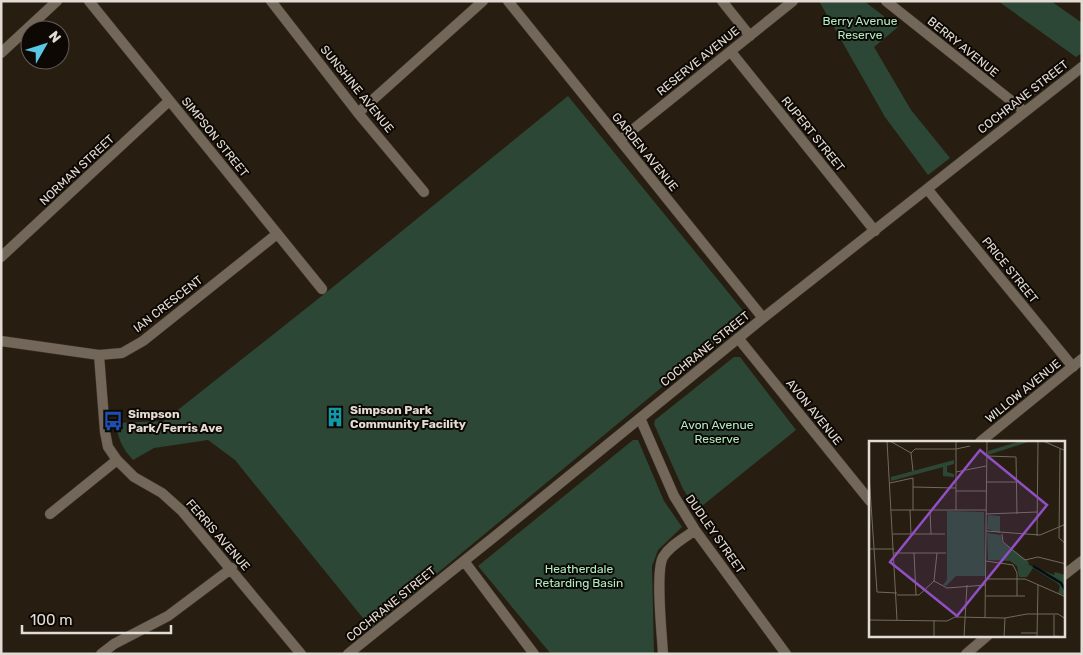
<svg xmlns="http://www.w3.org/2000/svg" width="1083" height="655" font-family="Rubik,sans-serif">
<rect width="100%" height="100%" fill="#271e11"/>
<!-- green -->
<path fill="#2d4736" d="M819,1H864L898,27L874,47L911,110L950,158L928,175L885,117Z
M998,1H1051L1082,23V53L1076,57Z
M568,96L745,313L743,320L371,628L235,460L208,440L154,448L133,460C122,448 118,439 116,423L164,421L333,287Z
M734,357H740L796,430L697,510L683,489L654,424L655,420Z
M633,440H638L664,501L682,527L658,550L652,566L654,654H551L478,566Z"/>
<g fill="none" stroke-linecap="round" stroke-linejoin="round">
<defs>
<path id="minor" d="M89,1L322,289
M271,1L358,113L424,192
M508,1L763,318
M722,1L750,36
M886,1L1024,111
M731,52L875,231
M1,53L57,1
M358,113L483,1
M620,140L793,1
M928,190L1073,367
M1,257L169,101
M738,338L870,501
M1,341L99,355L122,353L143,341L277,234
M99,355L105,432L108,447L117,460L134,477L162,493L182,511L301,654
M640,418L674,496L695,530L786,654
M980,442L1082,359
M50,514L117,460
M464,561L534,654
M1064,575L1082,561
M101,654L114,644L168,616L232,568
M348,654L499,533L763,318L1082,67
M663,654C662,634 655,572 663,557C670,545 685,538 695,530
M966,654L987,636"/>
</defs>
<!-- minor casing -->
<use href="#minor" stroke="#3e372f" stroke-width="11"/>
<!-- minor -->
<use href="#minor" stroke="#726758" stroke-width="10"/>
</g>
<!-- icons -->
<defs>
<symbol id="building-bare" viewBox="-9 -9 18 18"><path d="M-4-6H4V6H1V3H-1V6H-4ZM-2.5-4.3h1.7v1.8h-1.7ZM.8-4.3h1.7v1.8H.8ZM-2.5-1h1.7V.8h-1.7ZM.8-1h1.7V.8H.8Z" fill="#0f9aa8" stroke="#0d0804" stroke-width="2.5" paint-order="stroke"/></symbol>
<symbol id="bus-bare" viewBox="-9 -9 18 18"><path d="M-5-6H5V4H4V6H2V4H-2V6H-4V4H-5ZM-3.5-4V0h7V-4ZM-3.5 1.2v1.5H-2V1.2ZM2 1.2v1.5H3.5V1.2Z" fill="#1a4fb4" stroke="#0d0804" stroke-width="2.5" paint-order="stroke"/></symbol>
</defs>
<g fill-rule="evenodd">
<use href="#building-bare" x="321" y="403" width="28" height="28"/>
<use href="#bus-bare" x="99" y="407" width="28" height="28"/>
</g>
<g text-anchor="middle" dominant-baseline="central" stroke-width="4" stroke-linejoin="round" paint-order="stroke">
<!-- park labels -->
<g font-size="12" fill="#aeedc4" stroke="#0d0804">
<text x="860" y="21">Berry Avenue<tspan x="860" dy="14">Reserve</tspan></text>
<text x="717" y="425">Avon Avenue<tspan x="717" dy="14">Reserve</tspan></text>
<text x="579" y="569">Heatherdale<tspan x="579" dy="14">Retarding Basin</tspan></text>
</g>
<!-- street labels -->
<g font-size="12" fill="#e3dcd4" stroke="#0d0804">
<text transform="translate(963 47) rotate(39)">BERRY AVENUE</text>
<text transform="translate(698 61) rotate(-39)">RESERVE AVENUE</text>
<text transform="translate(357 89) rotate(51)">SUNSHINE AVENUE</text>
<text transform="translate(1023 97) rotate(-38)">COCHRANE STREET</text>
<text transform="translate(813 134) rotate(51)">RUPERT STREET</text>
<text transform="translate(215 137) rotate(51)">SIMPSON STREET</text>
<text transform="translate(645 152) rotate(51)">GARDEN AVENUE</text>
<text transform="translate(77 170) rotate(-43)">NORMAN STREET</text>
<text transform="translate(1010 270) rotate(51)">PRICE STREET</text>
<text transform="translate(168 304) rotate(-38)">IAN CRESCENT</text>
<text transform="translate(705 349) rotate(-39)">COCHRANE STREET</text>
<text transform="translate(1023 391) rotate(-39)">WILLOW AVENUE</text>
<text transform="translate(814 412) rotate(51)">AVON AVENUE</text>
<text transform="translate(715 534) rotate(55)">DUDLEY STREET</text>
<text transform="translate(218 535) rotate(49)">FERRIS AVENUE</text>
<text transform="translate(391 604) rotate(-39)">COCHRANE STREET</text>
</g>
<!-- poi labels -->
<g font-size="12" font-weight="bold" fill="#e3dcd4" stroke="#0d0804" text-anchor="start">
<text x="350" y="410">Simpson Park<tspan x="350" dy="14">Community Facility</tspan></text>
<text x="128" y="414">Simpson<tspan x="128" dy="14">Park/Ferris Ave</tspan></text>
</g>
</g>
<!-- overview -->
<g transform="translate(869 441)">
<rect width="196" height="196" fill="#271e11"/>
<path d="M151,0H162L119,14V10ZM85,19V23L78,25V31L85,33V36L74,35V26L22,40V36ZM78,70L115,71L116,135H87L77,145L74,144L78,139ZM119,74L131,75V92L118,88ZM118,92L132,94L133,101L159,120L160,124L185,134L186,131L196,134V154L189,153L191,145L188,142L164,127L158,136H150L148,125L141,120L119,119Z" fill="#2d4736"/>
<path fill="none" stroke="#000e15" stroke-width="2.5" d="M164,125L192,142L197,150"/>
<path fill="none" stroke="#726a5f" stroke-width="1" d="M18,0L28,179M21,0L42,12M174,0L197,10M191,8L190,97L197,103M42,12L46,8H87L101,5M42,12L44,30M118,15L147,16L148,73M87,31L117,25M0,34L8,151L28,152M117,41H148M21,42L44,37V69M44,46L87,47M87,50H117M22,69H117M41,69L42,93M61,69L62,93M87,69V0M117,73L168,71M117,90L171,94L197,83M24,93H76M133,93L134,101L156,119L169,116L197,123M168,95L169,0M0,108H25M25,112H77M45,112L47,154M117,120L144,124L148,132V155M117,138H156L197,156M65,140L78,147L117,144M28,154H50L65,140L68,112M117,155H156M185,174V195L197,196M116,177L118,0M0,179L78,180L86,176L136,177L158,173H189L197,178M152,192H168M65,196V179M95,196L98,144M135,196L136,177M168,196L169,144"/>
<path fill="#904fc3" fill-opacity="0.15" stroke="#904fc3" stroke-width="2.5" d="M111,9L178,64L88,175L21,121Z"/>
<rect width="196" height="196" fill="none" stroke="#e3dcd4" stroke-width="2.5"/>
</g>
<!-- border -->
<rect width="1083" height="655" fill="none" stroke="#e3dcd4" stroke-width="5"/>
<!-- north arrow -->
<g transform="translate(45 45) rotate(51)"><circle r="24" fill="#0d0804" stroke="#635d57"/>
<path d="M0-4L9 19L0 12L-9 19Z" fill="#59c8e4"/>
<text y="-8" font-size="14" font-weight="bold" text-anchor="middle" fill="#e3dcd4">N</text>
</g>
<!-- scale -->
<path d="M22 625v8h149v-8" fill="none" stroke="#e3dcd4" stroke-width="2.5"/>
<text x="30" y="625" font-size="15" fill="#e3dcd4" stroke="#0d0804" stroke-width="4" paint-order="stroke">100 m</text>
</svg>
